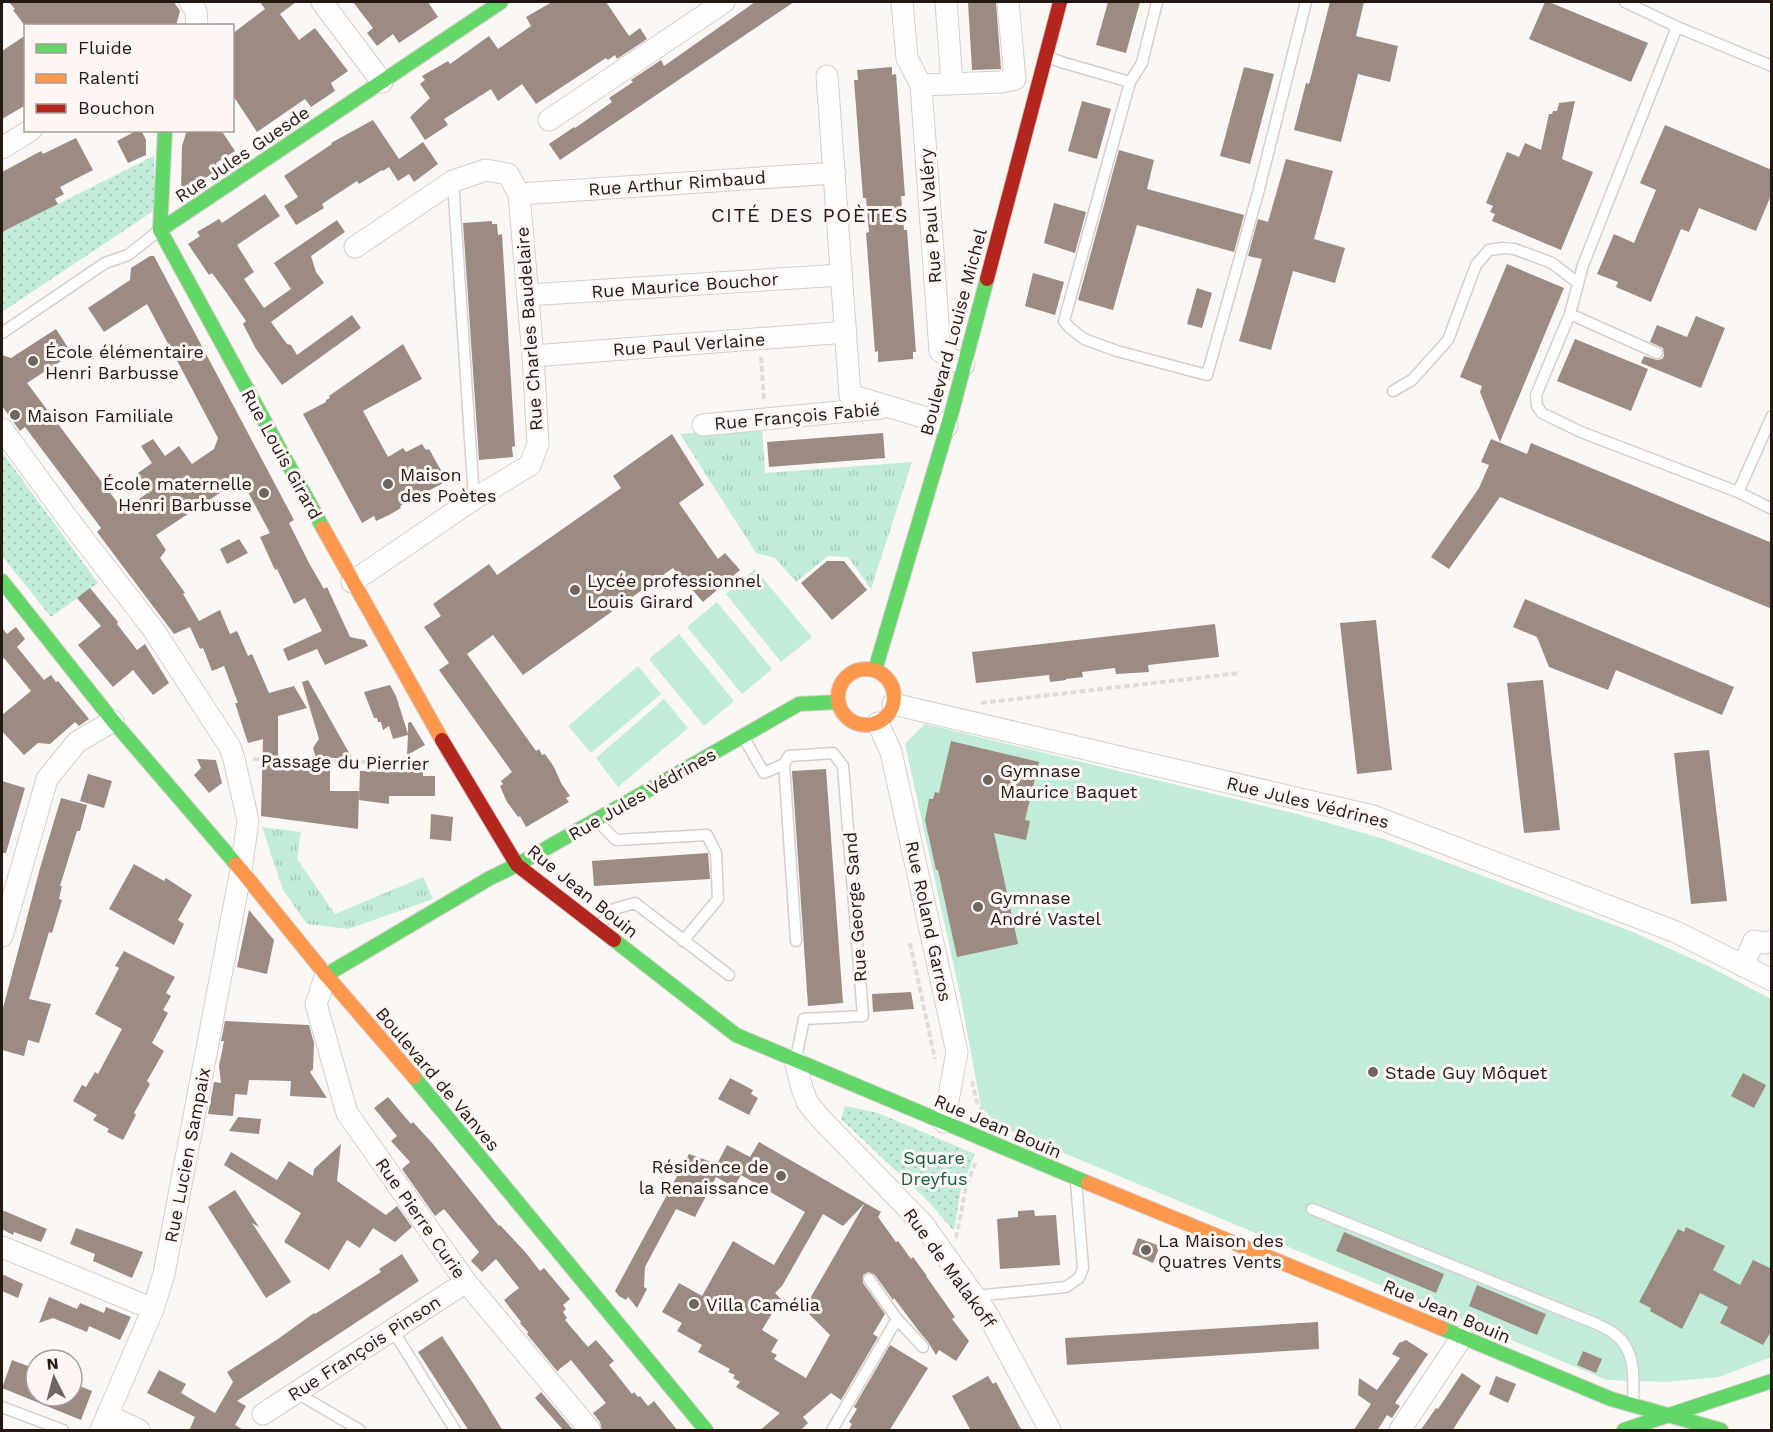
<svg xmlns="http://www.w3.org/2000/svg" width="1773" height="1432" font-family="'Work Sans',sans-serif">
<defs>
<pattern id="grass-tufts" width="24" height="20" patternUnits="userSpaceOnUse" patternTransform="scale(1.5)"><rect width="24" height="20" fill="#c1ecd7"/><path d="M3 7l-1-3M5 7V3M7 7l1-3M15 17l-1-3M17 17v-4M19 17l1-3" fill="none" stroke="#a6cab8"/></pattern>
<pattern id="park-dots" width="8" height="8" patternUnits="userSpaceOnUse" patternTransform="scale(1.5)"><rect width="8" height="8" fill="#c1ecd7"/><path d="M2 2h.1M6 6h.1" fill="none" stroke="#a6cab8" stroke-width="1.8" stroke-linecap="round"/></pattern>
</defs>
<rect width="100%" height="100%" fill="#fbf7f5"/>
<!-- grass -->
<path fill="url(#grass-tufts)" d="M762,427L765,473L912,462L871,589L848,557L828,556L796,582L775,558L756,553L680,434Z
M262,827L301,832L297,859L335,914L423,877L433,899L348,929L307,924L283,890Z"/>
<!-- park -->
<path fill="url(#park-dots)" d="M154,156L155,210L2,312V232Z
M2,452L98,583L51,617L2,556Z
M845,1106L878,1113L975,1154L961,1189L954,1231L926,1199L841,1119Z"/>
<!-- pitch -->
<path fill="#c1ecd7" d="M755,569L812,637L781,662L726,594Z
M717,602L772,669L742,694L687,627Z
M679,634L734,701L704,726L649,659Z
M638,666L661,694L591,753L568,726Z
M664,699L688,728L618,787L596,758Z
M925,724L1297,814L1384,839L1633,932L1712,968L1771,999V1357L1719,1377L1666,1382L1607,1380L999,1126L981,1107L960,994L905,744Z"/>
<!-- building -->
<path fill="#9b8b83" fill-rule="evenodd" d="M9,2H174L180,11L176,26H25L13,10L15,9Z
M260,2H296L280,14L299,40L315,28L348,71L331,83L335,91L311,107L305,99L257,132L232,94V34L265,9Z
M353,2H428L438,17L399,43L393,34L377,46L367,33L373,28Z
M552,2H606L629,36L640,28L647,39L617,59L615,55L608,60L606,58L536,104L522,84L498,101L491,89L444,119L448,125L425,140L410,117L430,98L420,84L425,80L422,76L448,61L450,64L489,36L498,49L531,26L526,17Z
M755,2H794L560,160L549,144L574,127L575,128L612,102L609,98L633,82L631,80L661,60L664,66Z
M968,2H996L1001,69L972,70Z
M1108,2H1140L1126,53L1096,45Z
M1330,2H1364L1356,36L1398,46L1390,82L1358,74L1341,142L1294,130L1306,83L1309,84Z
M1545,2H1549L1648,43L1631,82L1529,39Z
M26,35V105L2,119V51Z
M892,67V75L896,74L905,196H901L904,230H907L916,352H913V359L878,362V351L875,352L866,233L869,232L866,198H863L854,80H858L857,70Z
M1244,67L1274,74L1250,164L1220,156Z
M1082,101L1111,109L1097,159L1068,151Z
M1575,101L1562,159L1593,172L1561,250L1492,221L1495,214L1490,212L1493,206L1486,203L1507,152L1519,157L1525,143L1541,150L1549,114H1552L1553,111H1557L1559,103Z
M373,120L399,159L423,142L438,164L414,182L409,174L398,181L389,167L383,171L382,170L359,184L357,181L322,204L324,208L296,225L284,206L298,197L284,176L332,144L331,143Z
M1665,125L1772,170V193L1756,231L1699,208L1689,232L1681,229L1651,302L1616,287L1618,282L1597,274L1614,234L1634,243L1656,190L1640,183Z
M138,130H141L146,140V155L128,163L117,141Z
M187,130H221L235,151L216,163L219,169L183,193L181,192L182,146Z
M76,138L93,170L60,187L64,194L55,199L58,204L2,232V172L41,151L43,154Z
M1119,150L1154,160L1147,189L1244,215L1234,252L1137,225L1113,310L1078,300Z
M1286,159L1333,171L1314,239L1345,248L1335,283L1293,271L1271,350L1239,341L1262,259L1248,256L1258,219L1268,222Z
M265,194L280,216L237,245L254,272L244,279L264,308L291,289L274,263L337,220L345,232L311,256L316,272L324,283L271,322L287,344L291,345L297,355L352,315L361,328L282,385L256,349L243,324L246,321L226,292L212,273L209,275L188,244L200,236L197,232L219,219L222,223Z
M1054,203L1086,212L1075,253L1044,243Z
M492,221V224H497L498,235L502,234L515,446L512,447L513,457L479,460L463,223Z
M150,256H154L294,520L289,523L309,563L324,589L327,587L350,637L365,640L368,646L325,665L317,649L288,661L283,649L322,631L305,598L294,604L277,569L275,570L260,537L270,533L241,479L156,535L166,550L160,558L185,593L183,594L199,621L220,610L230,634L237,631L248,656L252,654L269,693L294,686L307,708L278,716V766L317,762L313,748L319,739L302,682L308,680L352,758H330V791H359L358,829L261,816L263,739L248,743L235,703H238L224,666L212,671L203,648L200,649L190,627L174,634L97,532L101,528L25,427L20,431L2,406V355L11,358L56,329L72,354L27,383L117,502L126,504L133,503L149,492L138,473L152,463L141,446L153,439L165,456L179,446L192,464L214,449L218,438L147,304L104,332L88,308L130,280L131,268Z
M1507,264L1564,288L1500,442L1480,392L1482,386L1460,377Z
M1033,273L1064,282L1055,315L1025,306Z
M1197,288L1212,293L1202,328L1187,324Z
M1696,316L1725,328L1701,388L1641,363L1644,356L1657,360L1662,359L1664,356L1663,348L1650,342L1657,325L1687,337Z
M1575,339L1648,369L1631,411L1557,381Z
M403,344L422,379L363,411L388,457L403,448L406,452L422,444L426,450L429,449L447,481L400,506L401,508L389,515L376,521L374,516L362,523L303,414L326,402V400L330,398L329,396Z
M883,433L885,458L769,467L767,442Z
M672,434L704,485L679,503L718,559L725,553L740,570L703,602L673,568L523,675L493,635L467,654L536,751L539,749L542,755L545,754L554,767L561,783L570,796L566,798L569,802L526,827L520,816L518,817L507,802L500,786L503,784L501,781L512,772L439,670L449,663L424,627L441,616L433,604L489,564L497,575L621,488L613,476Z
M1491,439L1527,454L1531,443L1772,543V609L1500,497L1449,569L1431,557L1479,488L1489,465L1481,462Z
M239,539L248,553L227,564L220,549Z
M827,561H844L867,590L832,620L801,583Z
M90,588L118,622L117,624L137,650L145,644L169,683L153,695L133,670L113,687L78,645L101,626L77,598Z
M1525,599L1734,687L1722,715L1616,670L1608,690L1549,667L1537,637L1513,627Z
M1376,620L1392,770L1357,774L1340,623Z
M1215,624L1219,657L1148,665L1149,672L1116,674L1115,668L1082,672L1083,677L1066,679V680L1050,682L1049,675L976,683L972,652Z
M16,627L25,639L17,647L44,680L51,675L56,682L58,681L89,719L79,726L75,722L50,744L38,743L24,755L2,731V715L31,691L4,658L2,660V628L7,634Z
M1543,680L1560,830L1524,833L1507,683Z
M390,685L396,696L408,734V723L411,722L425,745L407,755L408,735L393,739L389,726L383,730L381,722H378L377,718H374L364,692Z
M951,741L1039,762L1025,820L1030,821L1026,840L994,833L1018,944L957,957L938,870H936L925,820L929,799H933L935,792L939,793Z
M1709,750L1727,901L1691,904L1674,753Z
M197,759L216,760L222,783L209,793L194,775L201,768Z
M826,769L843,1003L808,1006L792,771Z
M407,770H423V776H435V796H389V804L359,800L360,771L407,772Z
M88,774L112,781L104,808L80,801Z
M2,781L25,788L6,853H2Z
M61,798L87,805L80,831H77L60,886H62L59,899L62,900L52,933L49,932L29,999L51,1004L39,1043L28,1040L24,1056L2,1050V1012L40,868Z
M431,814L453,817L451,841L430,839Z
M708,853L710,879L594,886L592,861Z
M134,864L164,881L166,878L192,895L178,920L184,924L174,945L109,909Z
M249,910L274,940L267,974L237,967Z
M124,951L175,977L166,993L171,996L163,1010L168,1013L152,1043L164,1051L147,1081L150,1084L134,1113L136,1115L123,1140L107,1132L109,1129L93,1120L97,1115L73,1101L82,1085L86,1087L95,1072L98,1074L122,1029L95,1014L119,968L115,966Z
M911,992L914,1009L873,1012L872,994Z
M225,1021L309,1025L314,1043L313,1069L310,1072L327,1098L290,1096L291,1081L249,1080L247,1095L235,1094L233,1116L208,1114L214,1082L221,1083L219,1066L224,1041H221Z
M1743,1073L1766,1085L1754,1108L1731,1096Z
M730,1078L753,1090L751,1094L758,1098L749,1115L718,1099Z
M388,1097L411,1124L413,1122L433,1144L499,1226L500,1225L526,1253L540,1271L544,1268L570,1299L563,1305L566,1309L563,1312L567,1318L565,1320L588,1347L596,1340L614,1361L609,1365L632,1394L634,1392L638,1397L640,1396L648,1406L654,1401L678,1431H602L600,1422L593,1413L606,1403L571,1360L557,1371L527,1334L528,1332L520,1323L521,1322L504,1300L519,1288L496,1259L482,1272L471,1261L479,1252L444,1209L435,1216L402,1169L410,1162L391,1141L397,1136L374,1108Z
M238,1117L261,1119L259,1134L229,1131Z
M759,1142L881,1212L878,1217L896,1242L898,1241L911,1259L913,1257L927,1276H926L955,1317L952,1319L969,1341L956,1361L939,1350L936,1355L928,1342L918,1330L894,1298L893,1300L875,1275L868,1272L863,1275V1283L885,1314L873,1334L878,1337L841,1400L831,1393L803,1417L808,1423L800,1431H759L780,1413L736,1387L740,1382L733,1378L735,1375L728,1372L730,1369L698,1352L702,1345L677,1331L682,1323L662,1312L679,1283L702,1296L733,1241L774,1265L805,1212L741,1175L734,1187L716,1177L695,1217L676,1209L645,1267L644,1287L647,1289L637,1308L628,1297L626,1300L619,1296L615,1291L689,1154L717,1164L727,1145L750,1157ZM865,1203L804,1309L830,1335L806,1378L774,1359L777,1355L771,1352L778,1340L762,1330L777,1305L782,1300L775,1293L782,1286L823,1214L843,1226Z
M341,1144L337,1181L386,1215L397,1206L412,1227L395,1242L373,1228L360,1248L347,1240L329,1270L284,1242L301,1213L224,1165L231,1152L277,1180L289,1161L313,1176L314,1169Z
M235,1190L259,1227L252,1223L291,1282L266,1298L208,1207Z
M2,1210L47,1229L41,1242L14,1232L13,1235L2,1229Z
M1034,1210L1035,1216L1056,1215L1060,1265L1000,1269L997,1219L1018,1217V1211Z
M1686,1227L1725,1246L1713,1270L1740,1285L1753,1260L1772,1269V1330L1763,1345L1720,1323L1728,1307L1700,1293L1682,1329L1650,1311L1651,1308L1639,1302L1678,1229L1684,1232Z
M76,1228L143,1252L132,1278L93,1261L95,1254L70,1244Z
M1344,1232L1444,1274L1436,1293L1336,1251Z
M1138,1238L1160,1246L1153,1263L1132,1254Z
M402,1254L419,1281L237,1401L246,1406L235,1425L245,1431H189L195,1417L147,1393L159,1370L186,1384L181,1393L215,1413L233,1382L227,1372L278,1339L314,1313L315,1314L381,1272L379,1269Z
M2,1274L23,1284L18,1298L2,1291Z
M1477,1285L1546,1314L1537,1335L1469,1306Z
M49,1297L77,1309L80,1303L104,1313L106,1307L131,1317L120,1340L89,1326L87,1332L53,1318L39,1323Z
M1318,1322L1319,1349L1067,1365L1065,1338Z
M442,1336L484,1400L503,1431H469L418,1352Z
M1406,1340L1428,1354L1395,1403L1400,1406L1392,1418L1387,1415L1377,1431H1353L1371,1404L1358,1395L1359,1378L1377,1390L1400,1358L1392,1354L1399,1343Z
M890,1345L928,1368L889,1431H848L852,1424L849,1422L857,1409L854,1407Z
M1583,1351L1602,1359L1596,1373L1577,1365Z
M12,1360L36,1369V1396H72V1383L92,1391L81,1420L2,1388Z
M1462,1373L1481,1386L1452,1431H1420L1436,1408L1438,1409Z
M988,1376L993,1384L996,1382L1022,1431H971L952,1396Z
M1496,1376L1516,1384L1508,1403L1489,1394Z
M541,1392L574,1431H564L535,1398Z"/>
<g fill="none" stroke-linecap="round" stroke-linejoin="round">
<defs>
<path id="lane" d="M1625,2L1677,27
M1048,57L1061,62L1130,82L1064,321L1070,328L1084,339L1117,351L1207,375L1258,193L1306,2
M1772,66L1677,27L1583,265L1570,314L1536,395L1537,406L1542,413L1581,432L1738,492L1772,509
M1130,82L1142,63L1157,2
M453,181L474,499
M1570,314L1657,353
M2,333L105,263L128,255L157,232
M1393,391L1412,380L1448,340L1476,265L1489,250L1503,248L1514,249L1531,255L1552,263L1578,283
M1738,492L1772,416
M744,738L764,773L784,764L789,756L833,753L843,766L863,1016L804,1019L796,1058
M784,764L796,941
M598,822L616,840L707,835L716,853L718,899L683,941
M600,925L614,909L635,903L729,975
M1312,1209L1597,1324C1602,1327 1608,1329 1613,1333C1636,1348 1634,1378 1633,1402
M975,1296L1066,1287L1079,1278L1083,1268L1076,1181
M897,1319L923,1347
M392,1329L455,1430
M295,1392L360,1430
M2,1407L63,1430
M832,1430L897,1319L869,1279"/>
<path id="street" d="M190,2L196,11L197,26
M322,2L382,82
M902,2L907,58L921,85
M946,2L952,83
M827,76L850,395L930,419L947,426
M549,120L724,2
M2,148L31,130
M519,194L835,173
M528,295L841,275
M533,356L846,332
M964,364L951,359L940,351L921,85L1001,82L1015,79L1008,2
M703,425L881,408
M2,429L68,519L153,629L230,747L234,759L248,821L241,870L164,1274L153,1309L101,1430
M352,582L474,499L530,465L538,444L533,356L519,194L508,174L486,170L453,181L355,247
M893,704L1373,816L1676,932L1772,980
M878,723L891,752L957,1052L944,1122
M2,936L47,779L77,742L113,721
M1743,966L1754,941L1764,943L1772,941
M326,975L316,1004L347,1113L466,1282L590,1430
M795,1060L802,1088L807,1102L820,1118L923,1224L988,1315L1050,1430
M2,1247L153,1309
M263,1414L466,1282
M107,1415L139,1430
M1400,1430L1462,1337"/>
<path id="fast" d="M165,130L160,230L323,528
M160,230L501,2
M2,581L113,721L236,864
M875,670L952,411L987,279
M614,940L736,1035L1088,1183
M326,975L490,878L517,865L799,704L838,702
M414,1077L706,1430
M1441,1328L1611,1399L1721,1430
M1624,1430L1772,1381"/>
<path id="slow" d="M323,528L442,740
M838 697a28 28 0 1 1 56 0a28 28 0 1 1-56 0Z
M236,864L326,975L414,1077
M1088,1183L1441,1328"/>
<path id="jam" d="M987,279L1060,2
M442,740L517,865L614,940"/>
</defs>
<!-- lane casing -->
<use href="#lane" stroke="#d6ceca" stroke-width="13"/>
<!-- street casing -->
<use href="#street" stroke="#d6ceca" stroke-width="23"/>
<!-- fast casing -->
<use href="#fast" stroke="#d6ceca" stroke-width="16"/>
<!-- slow casing -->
<use href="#slow" stroke="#d6ceca" stroke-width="16"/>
<!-- jam casing -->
<use href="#jam" stroke="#d6ceca" stroke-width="16"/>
<!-- path -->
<path stroke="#dedddc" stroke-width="4" stroke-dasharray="6 3" stroke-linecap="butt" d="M761,357L764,400
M981,703L1240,673
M253,759L428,764
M910,943L935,1059
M972,1081L977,1102L982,1110
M956,1238L966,1187L976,1161"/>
<!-- lane -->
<use href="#lane" stroke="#fefefe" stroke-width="10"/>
<!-- street -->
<use href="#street" stroke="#fefefe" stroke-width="21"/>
<!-- fast -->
<use href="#fast" stroke="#63d668" stroke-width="14"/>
<!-- slow -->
<use href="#slow" stroke="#ff974d" stroke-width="14"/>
<!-- jam -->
<use href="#jam" stroke="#b3261e" stroke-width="14"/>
</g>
<!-- markers -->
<g fill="#6f6661" stroke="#fdf6f3" stroke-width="2">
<circle cx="33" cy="361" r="6"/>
<circle cx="15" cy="415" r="6"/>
<circle cx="388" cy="484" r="6"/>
<circle cx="264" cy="493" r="6"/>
<circle cx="575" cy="590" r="6"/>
<circle cx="988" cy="780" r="6"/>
<circle cx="978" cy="907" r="6"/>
<circle cx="1373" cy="1072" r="6"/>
<circle cx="781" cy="1176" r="6"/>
<circle cx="1146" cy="1250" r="6"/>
<circle cx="694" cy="1304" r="6"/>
</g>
<g text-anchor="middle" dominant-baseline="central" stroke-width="6" stroke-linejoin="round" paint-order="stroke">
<!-- street labels -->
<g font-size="18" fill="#241812" stroke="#fdf6f3">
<text transform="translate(242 154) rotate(-34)">Rue Jules Guesde</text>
<text transform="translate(677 183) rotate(-4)">Rue Arthur Rimbaud</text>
<text transform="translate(930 216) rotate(-94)">Rue Paul Valéry</text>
<text transform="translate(685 285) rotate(-4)">Rue Maurice Bouchor</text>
<text transform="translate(529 329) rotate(-94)">Rue Charles Baudelaire</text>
<text transform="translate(953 332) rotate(-75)">Boulevard Louise Michel</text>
<text transform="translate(689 344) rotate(-4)">Rue Paul Verlaine</text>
<text transform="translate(797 416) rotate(-5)">Rue François Fabié</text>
<text transform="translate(282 454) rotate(61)">Rue Louis Girard</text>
<text transform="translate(345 762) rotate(1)">Passage du Pierrier</text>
<text transform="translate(642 794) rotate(-30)">Rue Jules Védrines</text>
<text transform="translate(1308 802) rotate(14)">Rue Jules Védrines</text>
<text transform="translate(583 891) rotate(39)">Rue Jean Bouin</text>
<text transform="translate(855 907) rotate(-94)">Rue George Sand</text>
<text transform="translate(929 921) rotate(78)">Rue Roland Garros</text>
<text transform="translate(438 1079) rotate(50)">Boulevard de Vanves</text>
<text transform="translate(998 1126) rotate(23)">Rue Jean Bouin</text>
<text transform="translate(187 1155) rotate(-79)">Rue Lucien Sampaix</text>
<text transform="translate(421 1218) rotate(55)">Rue Pierre Curie</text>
<text transform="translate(950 1268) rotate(54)">Rue de Malakoff</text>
<text transform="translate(1447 1311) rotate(23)">Rue Jean Bouin</text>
<text transform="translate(364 1348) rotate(-33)">Rue François Pinson</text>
</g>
<!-- poi labels -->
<g font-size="18" fill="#241812" stroke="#fdf6f3" text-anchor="start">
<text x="45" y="351">École élémentaire<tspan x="45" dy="21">Henri Barbusse</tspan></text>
<text x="27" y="415">Maison Familiale</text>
<text x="400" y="474">Maison<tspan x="400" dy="21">des Poètes</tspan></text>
<text x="252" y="483" text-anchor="end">École maternelle<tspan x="252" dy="21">Henri Barbusse</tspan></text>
<text x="587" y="580">Lycée professionnel<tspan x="587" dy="21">Louis Girard</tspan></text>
<text x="1000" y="770">Gymnase<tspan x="1000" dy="21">Maurice Baquet</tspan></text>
<text x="990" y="897">Gymnase<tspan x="990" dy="21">André Vastel</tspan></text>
<text x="1385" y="1072">Stade Guy Môquet</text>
<text x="769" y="1166" text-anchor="end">Résidence de<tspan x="769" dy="21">la Renaissance</tspan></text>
<text x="1158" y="1240">La Maison des<tspan x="1158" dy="21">Quatres Vents</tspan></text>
<text x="706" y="1304">Villa Camélia</text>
</g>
<!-- park labels -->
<g font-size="18" fill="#115e43" stroke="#fdf6f3">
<text x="934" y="1157">Square<tspan x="934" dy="21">Dreyfus</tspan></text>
</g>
<!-- neighbourhood labels -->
<g font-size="20" letter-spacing="1.5" fill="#241812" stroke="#fdf6f3">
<text x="810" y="215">CITÉ DES POÈTES</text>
</g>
</g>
<!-- border -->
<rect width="1773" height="1432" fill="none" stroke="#241812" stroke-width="6"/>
<!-- legend -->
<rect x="24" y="24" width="210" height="108" fill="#fdf6f3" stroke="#a69d99" stroke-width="1.5"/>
<rect x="36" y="44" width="30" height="9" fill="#63d668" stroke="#a69d99" stroke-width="1.5"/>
<text x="78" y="54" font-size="18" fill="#241812">Fluide</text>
<rect x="36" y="74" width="30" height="9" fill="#ff974d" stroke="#a69d99" stroke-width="1.5"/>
<text x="78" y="84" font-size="18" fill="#241812">Ralenti</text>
<rect x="36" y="104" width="30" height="9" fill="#b3261e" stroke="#a69d99" stroke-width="1.5"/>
<text x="78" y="114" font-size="18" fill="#241812">Bouchon</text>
<!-- north arrow -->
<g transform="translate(54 1378) rotate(354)"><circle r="28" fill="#fdf6f3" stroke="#a69d99" stroke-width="1.5"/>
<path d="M0-4.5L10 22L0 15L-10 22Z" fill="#6f6661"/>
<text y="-9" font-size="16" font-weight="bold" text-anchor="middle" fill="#241812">N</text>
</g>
</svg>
